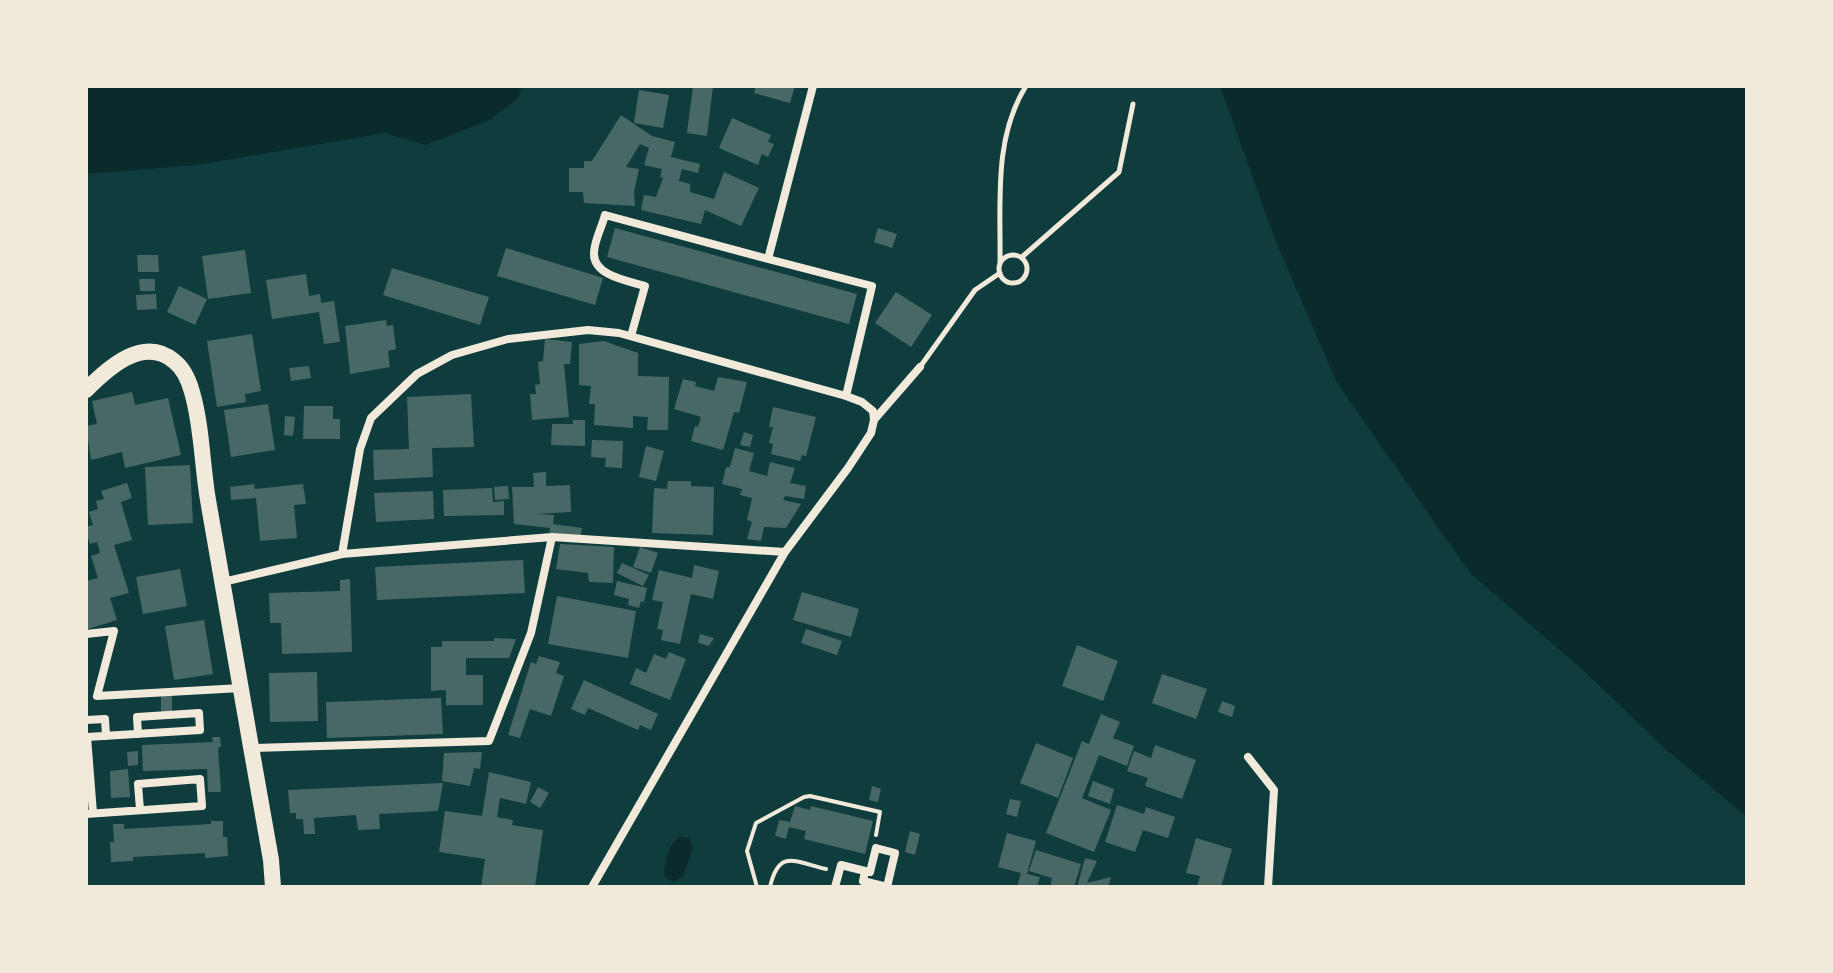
<svg xmlns="http://www.w3.org/2000/svg" width="1833" height="973" font-family="Figtree,sans-serif">
<rect width="100%" height="100%" fill="#0f3d3e"/>
<!-- water -->
<path fill="#0a2a2b" d="M86,86H523L518,98L490,120L425,145L385,133L197,165L86,174Z
M1220,86H1747V817L1662,746L1583,670L1470,573L1337,383L1274,237Z
M681,836L690,839L693,848L683,877L673,882L665,877C662,865 670,841 681,836Z"/>
<!-- building -->
<path fill="#486865" d="M693,86H713L707,136L687,133Z
M756,86H795L790,103L754,93Z
M639,90L669,95L663,128L634,123Z
M621,115L652,136L675,142L671,157L700,164L698,173L682,169L679,181L690,184V192L714,199L724,172L759,188L741,226L705,210L701,224L641,210L644,195L656,197L663,178L660,177L662,169L644,165L649,148L640,144L626,167L639,169L634,192L635,206L584,203L583,192H569V168H584V161H592Z
M732,118L771,135L768,142L774,144L768,157L762,154L758,165L719,148Z
M615,228L857,294L849,324L607,257Z
M878,228L897,234L892,248L874,242Z
M506,248L603,278L595,305L497,276Z
M245,250L251,293L208,299L202,256Z
M137,255H158L159,272H138Z
M392,268L489,297L480,325L383,295Z
M306,274L309,296L320,294L321,303L334,301L340,342L324,344L319,312L272,319L266,280Z
M139,279H155V291H140Z
M179,286L207,299L195,325L167,312Z
M896,292L932,315L911,347L875,323Z
M156,294L157,309L137,310L136,295Z
M386,320L387,326L393,325L396,349L388,351L390,367L350,374L345,326Z
M252,334L261,391L245,394L246,402L217,407L207,341Z
M545,339L572,342L570,364H564L569,417L532,420L530,394H536L535,385L540,384L538,362L543,361Z
M604,341L638,353V376L669,377L668,430H647L648,417L633,416V428L594,425L595,404H589L591,386L579,385V344Z
M309,366L311,378L291,381L289,368Z
M718,377L747,382L739,413L734,412L723,450L691,441L695,426L698,427L701,417L674,409L683,379L696,382L695,386L714,391Z
M132,392L135,405L168,398L181,455L125,468L122,452L91,460L86,426L97,424L92,401Z
M471,394L474,447L432,448L433,477L374,480L373,450L409,449L407,397Z
M268,404L275,450L231,457L224,410Z
M304,406H333V419H340V439H303Z
M773,407L816,417L806,456L802,455L800,461L771,454L773,444L769,443L773,427H769Z
M285,416L295,417L293,436L284,435Z
M573,420H585V446L551,445L552,424H573Z
M744,432L753,435L750,447L740,445Z
M592,440L623,441L622,468L605,467L606,458L591,457Z
M646,446L664,451L656,481L639,477Z
M735,448L754,453L749,471L767,476L770,462L795,468L790,483L806,486L804,499L785,496L783,500L801,504L786,528L764,527L761,541L747,539L752,522L747,520L752,498L740,495L742,489L722,484L726,467H730Z
M190,465L193,523L148,525L145,467Z
M546,472V486L570,485L571,512L537,514L554,515L553,524L582,528L580,539L549,535L550,528L514,524L512,487H534L533,473Z
M668,481H691V486L714,487L713,535L652,533L654,488L667,489Z
M127,483L132,498L121,502L132,540L114,545L129,593L110,598L117,620L88,629L86,581L98,578L91,556L100,553L97,542L90,544L86,532V527L93,525L89,512L98,509L96,501L104,499L101,491Z
M254,484L255,489L303,484L306,504L294,505L297,538L260,541L256,498L231,500L230,487Z
M508,486L509,499L495,500L494,487Z
M492,488L493,502L504,501V515L444,516L443,490Z
M433,491L434,519L376,522L374,493Z
M560,544L614,547L613,583L589,582L588,573L556,569Z
M640,547L658,553L651,573L633,567Z
M523,560L525,593L377,600L375,567Z
M622,563L649,575L643,586L617,573Z
M694,565L719,571L713,599L691,594L680,644L661,640L663,630L657,629L663,602L652,600L659,570L692,578Z
M180,569L187,606L143,614L136,577Z
M350,579L352,652L282,654L281,623H270L269,593L340,591V580Z
M617,581L647,588L644,602L641,601L639,608L628,605L629,599L614,595Z
M802,592L859,609L851,637L793,620Z
M557,596L636,611L628,658L548,644Z
M204,620L213,674L174,680L165,626Z
M806,629L842,641L837,655L801,643Z
M700,634L714,638L709,646L698,643Z
M494,638L516,639L509,658H466V675H483V705H446V690L431,691V647H442V641H494Z
M1077,645L1118,661L1103,701L1062,686Z
M669,652L686,659L670,700L630,684L636,668L646,673L654,654L666,659Z
M539,656L560,662L556,673L564,676L551,716L530,709L520,738L508,735L531,662L536,664Z
M317,672L318,721L270,722L269,673Z
M1162,674L1207,689L1196,719L1152,703Z
M584,680L658,714L651,730L640,725L638,730L588,708L585,715L571,709Z
M161,690L172,691V719H161Z
M441,698L443,734L327,738L326,702Z
M1222,701L1235,706L1232,717L1218,712Z
M1101,714L1120,722L1113,738L1134,746L1127,766L1099,755L1082,798L1111,810L1094,852L1046,833L1082,741L1089,744Z
M212,737H220L221,747H218L221,792H208L207,769L143,771L142,745L213,742Z
M1036,743L1073,758L1058,798L1020,783Z
M1155,745L1196,760L1182,799L1145,786L1148,778L1127,771L1134,751L1151,758Z
M138,751V765L128,766L127,752Z
M482,752L480,769L474,768L470,786L442,781L444,753Z
M128,769L130,797L111,798L110,771Z
M489,772L531,782L526,804L500,798L497,817L513,820L512,825L543,830L535,887H481L485,859L439,852L445,811L482,816Z
M1093,781L1114,789L1110,804L1088,796Z
M443,783L438,811L379,814L380,829L358,830L356,815L314,818L315,834H304L303,819H296V813H290L288,790Z
M872,786L881,789L878,802L869,800Z
M538,787L549,793L540,808L530,802Z
M1010,799L1021,801L1017,817L1006,814Z
M1117,805L1144,814L1146,807L1175,817L1168,838L1143,830L1135,852L1105,842Z
M795,806L810,810L811,806L873,821L865,854L804,839L806,831L789,827L786,839L775,836L779,820L790,822Z
M211,821H223V837H227L228,856L205,858V853L133,857V861L111,862L110,842H114L113,824H124V829L211,824Z
M910,831L920,834L915,855L905,852Z
M1007,833L1036,841L1027,874L1040,877L1037,887H1017L1021,873L998,867Z
M1196,838L1232,849L1221,887H1197L1200,876L1186,873Z
M1036,850L1081,864L1074,887H1050L1052,878L1029,871Z
M1085,858L1097,861L1087,883L1111,877L1108,887H1077Z"/>
<g fill="none" stroke-linecap="round" stroke-linejoin="round">
<!-- path -->
<path stroke="#f1e9da" stroke-width="4" d="M757,887L747,851L756,823L804,797L810,796L880,812L876,835
M770,887C779,848 795,862 826,869"/>
<!-- service -->
<path stroke="#f1e9da" stroke-width="5" d="M999 269a14 14 0 1 1 28 0a14 14 0 1 1-28 0Z
M1022,257L1119,172L1133,104
M1000,264C1001,205 993,138 1026,86
M920,367L975,290L1000,273"/>
<!-- minor -->
<path stroke="#f1e9da" stroke-width="8" d="M813,86L768,259L872,286L846,396
M631,336L645,286C629,281 593,276 594,253C594,241 602,227 605,215L768,259
M342,554L552,537L785,552
M223,582L342,554L360,449L371,418L417,374L452,355L508,339L588,330L619,333L846,396L862,402L873,411L874,420
M86,634L114,631L97,696L241,688
M86,720L105,719L106,736
M252,748L489,741L531,633L552,537
M1248,757L1274,790L1268,887
M93,813L87,737L200,730L199,713L137,717L138,734
M86,814L202,806L200,779L138,784L140,810
M876,848L895,853L887,887L863,881L865,871L870,872Z
M592,887L785,552L848,468L871,433L874,420L920,367
M835,887L841,865L865,871"/>
<!-- primary -->
<path stroke="#f1e9da" stroke-width="16" d="M86,390C107,369 143,335 174,361C183,368 189,381 192,392C202,426 202,465 208,500C228,620 250,740 271,860L273,887"/>
</g>
<!-- border -->
<rect width="1833" height="973" fill="none" stroke="#f1e9da" stroke-width="176"/>
</svg>
